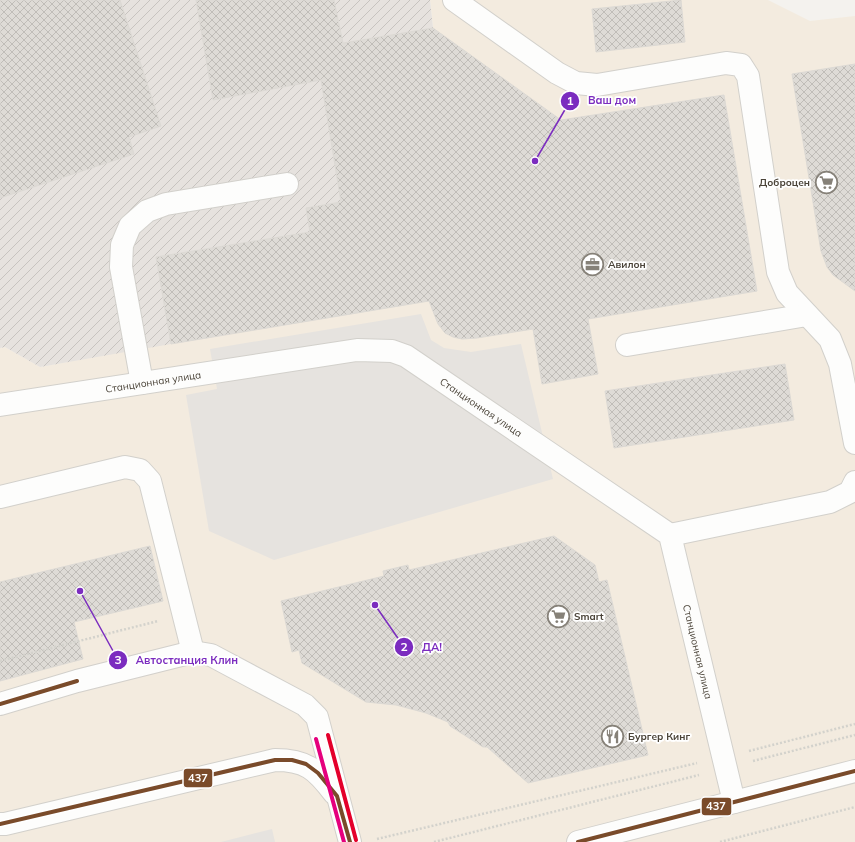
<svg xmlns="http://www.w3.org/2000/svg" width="855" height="842" font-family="Mulish,sans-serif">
<defs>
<pattern id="industrial-furrows" width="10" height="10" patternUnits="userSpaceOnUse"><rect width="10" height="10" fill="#e6e2de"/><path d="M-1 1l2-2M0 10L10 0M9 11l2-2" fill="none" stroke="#c7c3bf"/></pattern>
<pattern id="building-cross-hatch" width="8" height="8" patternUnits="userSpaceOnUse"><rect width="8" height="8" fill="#dedbd6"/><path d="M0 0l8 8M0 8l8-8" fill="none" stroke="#c0bdb8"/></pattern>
</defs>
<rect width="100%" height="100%" fill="#f4f2ee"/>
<!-- commercial -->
<path fill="#f3ebdf" d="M430,0H768L810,21L855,16V842H0V348L5,347L40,367L171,343L156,257L310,232L306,208L341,202L316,47L433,28Z"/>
<!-- industrial -->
<path fill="url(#industrial-furrows)" d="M0,0H430L433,28L316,47L341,202L306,208L310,232L156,257L171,344L40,367L5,347L0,348Z"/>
<!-- parking -->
<path fill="#e6e3df" d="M421,314L431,340L444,348L471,352L521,344L553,479L274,560L209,531L186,395L217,389L210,349Z
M272,829L275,842H221Z"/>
<!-- building -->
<path fill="url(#building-cross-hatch)" stroke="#dcd9d4" d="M0,0H120L161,126L129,137L134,154L0,198Z
M196,0H334L343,43L433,28L561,120L724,95L757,291L588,319L598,374L542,384L533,329L477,338L462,339L453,337L445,333L438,324L429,301L171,344L156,257L310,232L306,208L341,202L321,80L213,100Z
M681,0L685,42L596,52L592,9Z
M855,64V291L833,275L827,267L821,251L792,74Z
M785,364L794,420L614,448L605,391Z
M554,536L595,565L599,582L607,580L648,755L528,783L487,747H483L450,726L448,722L426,713L396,705L366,702L302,663L299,650L292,652L281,601L384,576L383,571L408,565L409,570Z
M150,546L163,601L74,622L83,659L0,681V582Z"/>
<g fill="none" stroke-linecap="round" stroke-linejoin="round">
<defs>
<g id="minor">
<path d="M454,0L557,73L576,83L597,85L726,63L741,65L748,76L778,272L787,293L830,339L840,364L855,443"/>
<path d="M627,345L807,315"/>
<path d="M142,383L121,267L122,245L130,226L147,211L166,204L287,184"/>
<path id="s1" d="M0,405L357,350L392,351L406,356L670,535L734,802"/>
<path d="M0,497L125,467L140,470L150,481L193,652"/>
<path d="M670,535L830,502L850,492L855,482"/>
<path d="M0,704L77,681L193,652L211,655L305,705L317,717L350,842"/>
<path d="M0,824H5L275,760C306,760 316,769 334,793"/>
<path d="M578,842L855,771"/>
</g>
</defs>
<!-- minor casing -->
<use href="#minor" stroke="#d2d0cb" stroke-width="24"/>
<!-- path -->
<path stroke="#d3d2cc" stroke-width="2.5" stroke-dasharray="2 2" stroke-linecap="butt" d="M0,661L158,621
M749,751L855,724
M753,761L855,735
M377,839L697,763
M434,842L699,775
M720,842L855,807"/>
<!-- minor -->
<use href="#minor" stroke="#fdfdfc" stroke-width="22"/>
<defs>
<path id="bus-1" d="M0,704L77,681
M0,824L275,760H292L306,764L318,773L337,796L350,842
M578,842L855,771"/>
<path id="bus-2" d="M316,739L344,842"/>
<path id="bus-3" d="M328,735L356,840"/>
</defs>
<!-- bus-1 casing -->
<use href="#bus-1" stroke="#fff" stroke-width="7"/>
<!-- bus-2 casing -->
<use href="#bus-2" stroke="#fff" stroke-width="7"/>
<!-- bus-3 casing -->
<use href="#bus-3" stroke="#fff" stroke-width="7"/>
<!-- bus-1 -->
<use href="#bus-1" stroke="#7a4b2a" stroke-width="4"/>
<!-- bus-2 -->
<use href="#bus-2" stroke="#e5007d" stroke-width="4"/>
<!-- bus-3 -->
<use href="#bus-3" stroke="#e4002b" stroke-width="4"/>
</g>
<!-- icons -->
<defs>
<symbol id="supermarket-ring" viewBox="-11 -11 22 22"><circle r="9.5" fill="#fff" stroke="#868178" stroke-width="1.5"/><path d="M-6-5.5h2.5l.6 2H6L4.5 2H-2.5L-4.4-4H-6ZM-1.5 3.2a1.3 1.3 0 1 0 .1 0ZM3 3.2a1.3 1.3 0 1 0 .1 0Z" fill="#868178"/></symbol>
<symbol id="office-ring" viewBox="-11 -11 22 22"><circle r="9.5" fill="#fff" stroke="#868178" stroke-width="1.5"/><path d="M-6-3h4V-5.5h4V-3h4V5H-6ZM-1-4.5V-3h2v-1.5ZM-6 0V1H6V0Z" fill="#868178"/></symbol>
<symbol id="restaurant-ring" viewBox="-11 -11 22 22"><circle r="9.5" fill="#fff" stroke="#868178" stroke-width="1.5"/><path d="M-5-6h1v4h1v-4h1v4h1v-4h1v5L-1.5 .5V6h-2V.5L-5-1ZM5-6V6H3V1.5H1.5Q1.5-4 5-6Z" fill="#868178"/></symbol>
</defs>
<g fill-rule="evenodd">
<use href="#supermarket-ring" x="814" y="170" width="25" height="25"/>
<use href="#office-ring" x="580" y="252" width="25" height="25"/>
<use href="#supermarket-ring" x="546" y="604" width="25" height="25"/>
<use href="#restaurant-ring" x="600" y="724" width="25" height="25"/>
</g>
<g text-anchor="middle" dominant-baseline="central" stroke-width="3.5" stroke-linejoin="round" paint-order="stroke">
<!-- poi labels -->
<g font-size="10" font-weight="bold" fill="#4b4439" stroke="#fff" text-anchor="start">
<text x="810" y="182" text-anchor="end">Доброцен</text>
<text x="608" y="264">Авилон</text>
<text x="574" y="616">Smart</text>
<text x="628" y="736">Бургер Кинг</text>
</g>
<!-- street labels -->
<g font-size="10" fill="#4b4439" stroke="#fff">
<text stroke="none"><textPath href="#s1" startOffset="155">Станционная улица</textPath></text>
<text stroke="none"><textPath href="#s1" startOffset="502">Станционная улица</textPath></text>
<text stroke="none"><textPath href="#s1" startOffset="850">Станционная улица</textPath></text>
</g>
</g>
<!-- callouts -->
<path fill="none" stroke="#7b2cbf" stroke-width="1.5" d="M535 161L570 101M375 605L404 647M80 591L118 660"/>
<g fill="#7b2cbf" stroke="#fff" stroke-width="1.5">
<circle cx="535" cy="161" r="4"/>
<circle cx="375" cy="605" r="4"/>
<circle cx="80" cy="591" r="4"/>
<circle cx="570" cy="101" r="10"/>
<circle cx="404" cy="647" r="10"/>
<circle cx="118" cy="660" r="10"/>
</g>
<g font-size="12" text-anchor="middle" font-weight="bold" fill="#fff">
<text x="570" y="105">1</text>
<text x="404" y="651">2</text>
<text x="118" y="664">3</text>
</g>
<g font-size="11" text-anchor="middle" font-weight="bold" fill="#7b2cbf" stroke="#fff" stroke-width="3.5" stroke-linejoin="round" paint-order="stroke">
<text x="612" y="104">Ваш дом</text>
<text x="432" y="651">ДА!</text>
<text x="187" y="664">Автостанция Клин</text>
</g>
<g stroke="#fff" stroke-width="1.5">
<rect x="183" y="768" width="30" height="20" rx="4" fill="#7a4b2a"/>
<rect x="701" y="797" width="31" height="19" rx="4" fill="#7a4b2a"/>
</g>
<g font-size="11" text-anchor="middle" font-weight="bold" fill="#fff">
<text x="198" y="782">437</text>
<text x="716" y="810">437</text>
</g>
</svg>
